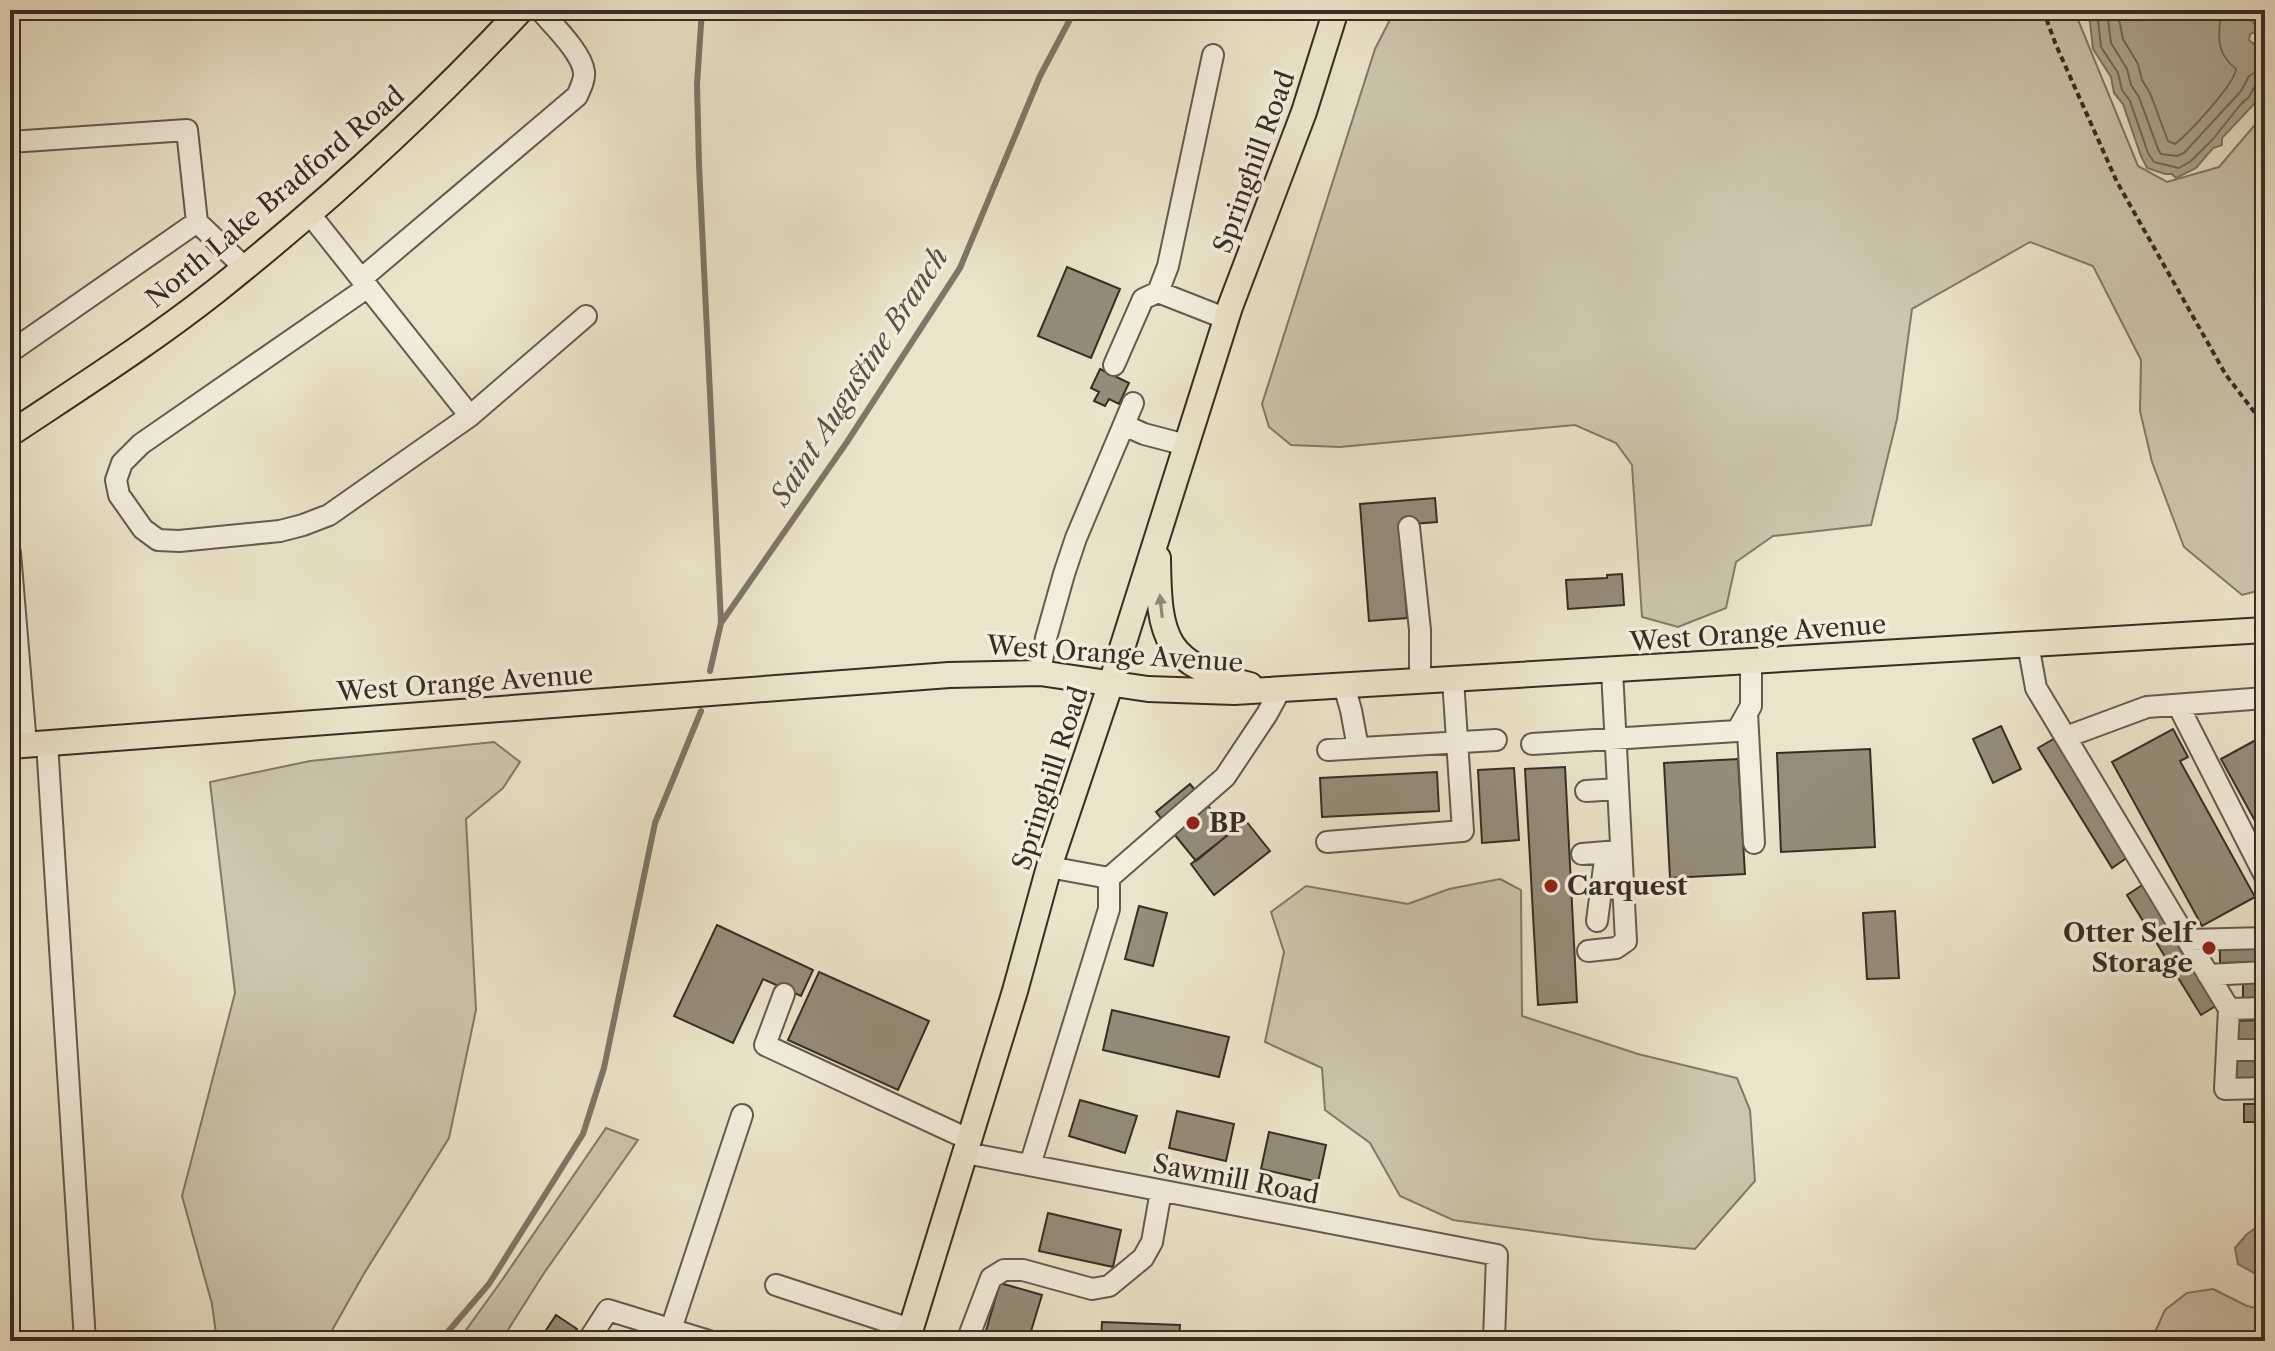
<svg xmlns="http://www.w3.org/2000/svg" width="2275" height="1351" font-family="'Libre Caslon Text',serif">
<rect width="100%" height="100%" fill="#ece4ca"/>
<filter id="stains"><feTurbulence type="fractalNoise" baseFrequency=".0025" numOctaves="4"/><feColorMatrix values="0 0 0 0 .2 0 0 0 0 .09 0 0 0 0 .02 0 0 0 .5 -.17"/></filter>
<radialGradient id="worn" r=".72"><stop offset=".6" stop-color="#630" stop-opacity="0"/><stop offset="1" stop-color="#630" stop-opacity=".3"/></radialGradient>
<!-- green -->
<path fill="#cdc5ae" stroke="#827969" stroke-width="2" d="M1395,10H2074L2138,166L2167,182L2219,167L2265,113V589L2242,595L2184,547L2152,462L2140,411L2141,360L2093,266L2030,242L1912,309L1897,419L1871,525L1773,536L1736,562L1726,608L1678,627L1642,617L1632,465L1616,443L1575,425L1340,447L1291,445L1269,427L1262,404L1375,49Z
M494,742L520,762L503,788L466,819L476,1010L449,1138L365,1272L326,1341H217L212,1304L182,1196L235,993L210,782L310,761Z
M1500,879L1521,890L1522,1016L1638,1054L1737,1078L1750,1110L1755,1181L1695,1249L1593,1239L1453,1220L1400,1196L1370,1143L1325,1110L1322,1068L1265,1042L1284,952L1271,912L1306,886L1408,904L1449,889Z
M606,1128L638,1140L544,1273L501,1341H458L500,1283Z
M2213,1289L2247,1306L2265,1310V1341H2151L2165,1310L2187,1293Z"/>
<!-- water -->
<path fill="#aea692" stroke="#7e7666" stroke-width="2" d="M2082,10H2256L2251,16V21L2258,26V31L2250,34L2249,40L2254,44L2258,38H2265V85L2256,102L2222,138V145L2213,148L2196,168L2176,178L2172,174H2165L2147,168L2141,156L2123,104L2114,93L2111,77L2093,49L2090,22Z
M2265,1221V1279L2238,1264L2235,1248L2246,1235Z"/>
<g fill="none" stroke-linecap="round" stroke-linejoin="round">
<!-- shore -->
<path stroke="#726a5b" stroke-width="2" d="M2092,10L2098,20L2101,47L2118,73L2122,90L2130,101L2148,153L2154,162L2179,168L2191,161L2213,139L2241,104L2249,97L2256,84L2265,81
M2104,10L2108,19L2111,43L2127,69L2131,85L2139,97L2158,149L2161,154L2177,156L2184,153L2241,91L2249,76L2256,72L2265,71
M2117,10L2123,39L2138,64L2142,80L2150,93L2168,141L2175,144C2189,133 2234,85 2236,69C2214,51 2219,35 2221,10"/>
<!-- stream -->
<path stroke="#7e7666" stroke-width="6" d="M702,10L697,84L699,165L721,622
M710,671L721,623L847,442L960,268L1040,76L1075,10
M440,1341L489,1284L583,1134L604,1068L655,823L701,711"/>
</g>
<!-- building -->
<path fill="#958c7a" stroke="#372d24" stroke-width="2" d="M1067,267L1120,289L1091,358L1038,336Z
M1100,369L1129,383L1119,404L1109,399L1105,406L1094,401L1099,392L1091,388Z
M1435,498L1437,522L1400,525L1407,618L1369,621L1360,504Z
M1622,574L1624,605L1568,609L1566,580L1607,578V575Z
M2001,726L2021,769L1993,783L1973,739Z
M2173,729L2188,757L2180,761L2255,897L2202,926L2112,762Z
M2265,735V839L2221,759Z
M2055,738L2128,857L2112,868L2038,748Z
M1870,749L1875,847L1781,852L1777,753Z
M1738,759L1745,874L1670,878L1664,763Z
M1565,767L1577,1002L1538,1005L1525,769Z
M1514,768L1519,840L1482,843L1478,770Z
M1437,772L1439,811L1322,817L1320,778Z
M1190,784L1230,833L1196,861L1156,812Z
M1246,821L1270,851L1214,895L1191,864Z
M2144,884L2219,1004L2201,1015L2127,895Z
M1139,906L1167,913L1153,966L1125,959Z
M1895,911L1899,978L1867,979L1863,913Z
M717,925L813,970L801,996L763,979L733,1043L674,1016Z
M2265,942V962L2220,963V943Z
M819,972L929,1021L898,1090L788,1040Z
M2243,980H2265V999H2243Z
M1112,1010L1229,1037L1219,1077L1103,1050Z
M2265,1020V1040L2235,1041V1021Z
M2265,1060V1081L2235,1082V1061Z
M1080,1100L1137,1116L1125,1153L1069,1136Z
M2244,1104H2265V1122H2244Z
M1177,1111L1234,1124L1226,1161L1169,1148Z
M1269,1132L1326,1145L1318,1182L1261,1169Z
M1048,1213L1121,1230L1113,1267L1039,1251Z
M1000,1283L1042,1295L1028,1341H983Z
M556,1315L577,1329L569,1341H539Z
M1102,1322L1180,1325L1179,1341H1101Z"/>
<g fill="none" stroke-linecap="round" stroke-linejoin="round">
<defs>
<path id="minor" d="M10,142L187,130L197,222L244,267
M309,213L470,416
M361,279L577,96C580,89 585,80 584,72C582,53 553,25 540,10
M368,287L141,444L122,463L116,480L119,495L143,529L158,540L179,541L280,531L303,525L329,515L470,416L586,316
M1158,292L1168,266L1213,55
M10,352L197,222
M1114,365L1143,299L1158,292L1227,319
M1124,425L1144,434L1186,445
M1409,527L1420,630V681
M10,553L26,745
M2028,644L2036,688L2229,1009L2225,1089L2265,1088
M1040,673L1046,638L1064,574L1076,538L1133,403
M1344,686L1351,710L1358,748
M2178,705L2265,876
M1747,713L1754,843
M2066,737L2147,707L2265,698
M47,743L85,1341
M1532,744L1737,731L1751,706V661
M1328,750L1496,740
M1586,791L1618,789
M1327,842L1463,831L1453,679
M1582,854L1618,851
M1049,867L1109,878
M1597,921L1606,852
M2188,940L2265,938
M1588,951L1616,948L1626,941L1612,670
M2208,975L2265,972
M784,994L765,1045L970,1140
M2229,1009L2265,1008
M2227,1050H2265
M966,1153L1497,1255L1494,1341
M1030,1165L1109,909V878L1225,777L1267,714L1280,690
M776,1285L910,1329
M588,1341L608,1310L709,1341
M667,1341L742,1115
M967,1341L991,1278L1004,1270H1023L1092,1289L1109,1286L1143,1258L1152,1242L1161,1191"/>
<path id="major" d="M10,434C79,388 150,343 216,291C324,205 427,111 521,10
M1158,558C1159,640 1164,664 1250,685
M10,746L949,675L1040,673L1148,689L1234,692L2265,630
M907,1341L1015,991L1049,867L1111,683L1230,307L1304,112L1336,10"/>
</defs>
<!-- minor casing -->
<use href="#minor" stroke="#645b4e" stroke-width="24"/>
<!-- major casing -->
<use href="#major" stroke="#372d24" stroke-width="28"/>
<!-- path -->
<path stroke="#372d24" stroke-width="4" stroke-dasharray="6 4" stroke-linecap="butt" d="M2043,10L2056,45L2117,182L2226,375L2265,426"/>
<!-- minor -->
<use href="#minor" stroke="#f3eddd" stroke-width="20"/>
<!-- major -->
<use href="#major" stroke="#ece4ca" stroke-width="24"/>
</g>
<!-- one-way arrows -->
<defs><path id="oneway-solid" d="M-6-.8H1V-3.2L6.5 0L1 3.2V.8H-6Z" transform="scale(2)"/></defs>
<use fill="#928877" href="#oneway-solid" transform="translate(1161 606) rotate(-96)"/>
<!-- markers -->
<g fill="#8f2418" stroke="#f3eddd" stroke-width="3">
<circle cx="1193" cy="823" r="8"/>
<circle cx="1551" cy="886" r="8"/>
<circle cx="2209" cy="948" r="8"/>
</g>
<g text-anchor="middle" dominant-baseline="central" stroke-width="7" stroke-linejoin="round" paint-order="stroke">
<!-- street labels -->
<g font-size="26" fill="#372d24" stroke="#f3eddd">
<text transform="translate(1254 162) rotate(-70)">Springhill Road</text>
<text transform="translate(275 197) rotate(-40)">North Lake Bradford Road</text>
<text transform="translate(1758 633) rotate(-4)">West Orange Avenue</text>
<text transform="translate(1115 654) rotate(4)">West Orange Avenue</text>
<text transform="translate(465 683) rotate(-4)">West Orange Avenue</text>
<text transform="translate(1050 778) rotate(-72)">Springhill Road</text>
<text transform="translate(1236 1179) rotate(11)">Sawmill Road</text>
</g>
<!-- poi labels -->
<g font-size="26" font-weight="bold" fill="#372d24" stroke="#f3eddd" text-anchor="start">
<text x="1209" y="823">BP</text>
<text x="1567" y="886">Carquest</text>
<text x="2193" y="933" text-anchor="end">Otter Self<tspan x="2193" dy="30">Storage</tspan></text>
</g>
<!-- water labels -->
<g font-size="28" font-style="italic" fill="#5b5145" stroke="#f3eddd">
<text transform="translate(859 376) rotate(-57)">Saint Augustine Branch</text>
</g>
</g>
<!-- margin -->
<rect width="2275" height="1351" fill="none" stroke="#ece4ca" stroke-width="40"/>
<rect x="12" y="12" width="2251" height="1327" fill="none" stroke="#372d24" stroke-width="4"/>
<rect x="20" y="20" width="2235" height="1311" fill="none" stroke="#372d24" stroke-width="2"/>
<rect width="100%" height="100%" filter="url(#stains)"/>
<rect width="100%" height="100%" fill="url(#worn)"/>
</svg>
